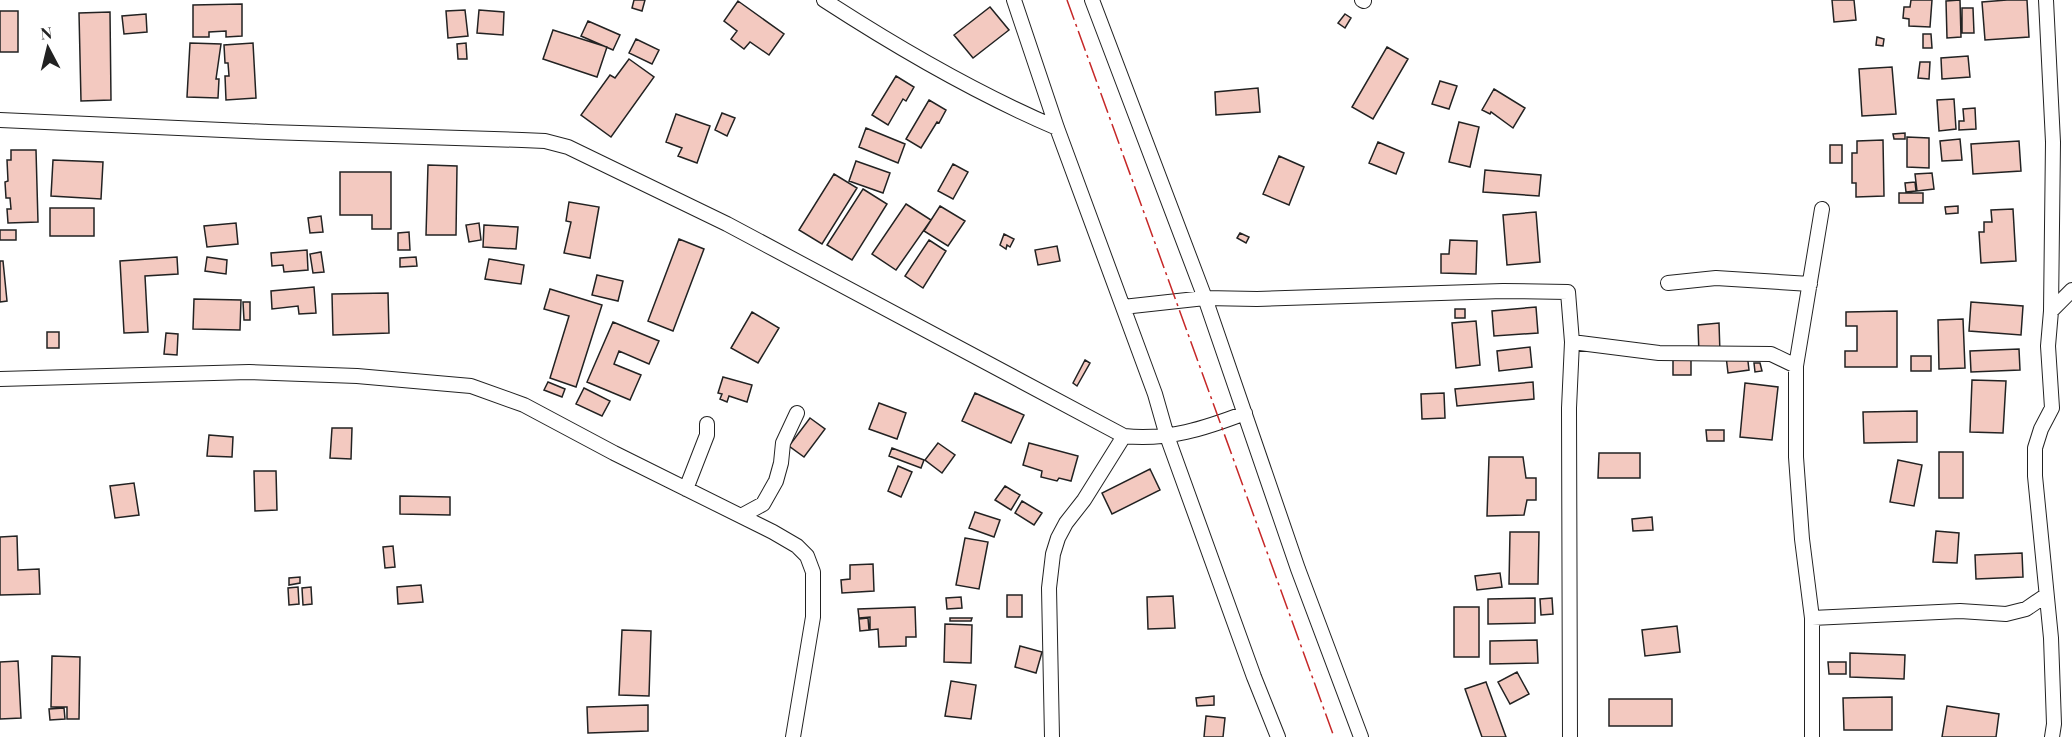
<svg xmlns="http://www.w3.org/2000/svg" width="2072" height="737" font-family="'Playfair Display',serif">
<rect width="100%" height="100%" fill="#fff"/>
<!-- building -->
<path fill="#f3c9c0" stroke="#222" stroke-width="1.5" d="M634,0H645L642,11L632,8Z
M1832,0H1854L1856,20L1834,22Z
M1911,0H1932L1930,27L1909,26V19L1903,18L1904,7H1910Z
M1960,0L1961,37L1947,38L1946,1Z
M2007,0H2027L2029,37L1985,40L1982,2Z
M738,1L784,34L769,55L750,42L744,49L731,39L737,31L724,21Z
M242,4V36L226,37V31L209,32V37H193V5Z
M990,7L1009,30L973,58L954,35Z
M1962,8H1973L1974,33H1962Z
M465,10L468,36L448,38L446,11Z
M479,10L504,12L503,35L477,33Z
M0,11H18V52H0Z
M110,12L111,100L81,101L79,13Z
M146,14L147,32L124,34L122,16Z
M1345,14L1351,18L1345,28L1338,23Z
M588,21L620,35L613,50L581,36Z
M553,30L607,47L597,77L543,59Z
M1923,34H1931L1932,48H1923Z
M1877,37L1884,39L1883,46L1876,45Z
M636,39L659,50L652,64L629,53Z
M190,43L221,44L216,79H219L218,98L187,97Z
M253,43L256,98L226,100L225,76H229L228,63H225L224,45Z
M466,43L467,59H458L457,44Z
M1387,47L1408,59L1373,119L1352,107Z
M1968,56L1970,77L1942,79L1941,58Z
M629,59L654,77L611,137L581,115L610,75L615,78Z
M1920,62H1930L1929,79L1918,78Z
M1892,67L1896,114L1862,116L1859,69Z
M896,76L914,87L906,101L903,99L888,125L872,115Z
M1440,81L1457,86L1449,109L1432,104Z
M1258,88L1260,112L1216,115L1215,92Z
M1494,89L1525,108L1513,128L1491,112L1490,114L1482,110Z
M1954,99L1956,129L1939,131L1937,100Z
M929,100L946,110L939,123L937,122L921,148L906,139Z
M1975,108L1976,129L1959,130V121H1964L1963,109Z
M722,113L735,118L727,136L715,130Z
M676,114L710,126L697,163L678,156L682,148L666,142Z
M1459,122L1479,127L1470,167L1449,162Z
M866,128L905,144L898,163L859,147Z
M1905,133V139H1894L1893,134Z
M1907,137L1929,138V168L1907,167Z
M1960,139L1962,160L1942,161L1940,141Z
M1883,140L1884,196L1856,197V183H1852V153H1857V141Z
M2019,141L2021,171L1973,174L1971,144Z
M1378,142L1404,153L1396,174L1369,163Z
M1830,145H1842V163H1830Z
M11,150H36L38,222L8,223L7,209H11L10,198H6L5,182L8,181L7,160H11Z
M1279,156L1304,167L1289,205L1263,194Z
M53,160L103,162L101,199L51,196Z
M856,161L890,173L883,193L849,181Z
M953,164L968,172L953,199L938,191Z
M428,165L457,166L456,235H426Z
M1485,170L1541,175L1539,196L1483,192Z
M340,172H391V229H372V215H340Z
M1932,173L1934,189L1917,191L1915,174Z
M834,174L857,188L822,244L799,230Z
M1915,182L1916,191L1906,192L1905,183Z
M863,189L887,204L852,260L827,245Z
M1899,193H1923V203H1899Z
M569,202L599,207L590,258L564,253L571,222L566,221Z
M906,204L931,220L896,270L872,254Z
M940,206L965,221L948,246L924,231Z
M1958,206V213L1946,214L1945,207Z
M50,208H94V236H50Z
M2013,209L2016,261L1981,263L1979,232H1984V222H1992L1991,210Z
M1536,212L1540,262L1507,265L1503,215Z
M321,216L323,232L310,233L308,218Z
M236,223L238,244L207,247L204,226Z
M479,223L481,240L469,242L466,225Z
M484,225L518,227L516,249L483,247Z
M0,230H16V240H0Z
M409,232L410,250H398V233Z
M1240,233L1249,237L1246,243L1237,238Z
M1004,234L1014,239L1010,247L1007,245L1006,249L1000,245Z
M679,239L704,249L673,331L648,321Z
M929,240L946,251L923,288L905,276Z
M1450,240L1477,241L1476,274L1441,273V254H1449Z
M1057,246L1060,261L1038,265L1035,250Z
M307,250L308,270L284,272L283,265L272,266L271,253Z
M321,252L324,272L313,273L310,254Z
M177,257L178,274L145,276L148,332L124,333L120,261Z
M207,257L227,260L226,274L205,271Z
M416,257L417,266L400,267V258Z
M489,259L524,265L521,284L485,279Z
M0,261H3L7,301L0,302Z
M597,275L623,281L618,301L592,295Z
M314,287L316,313L299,314L298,306L272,309L271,291Z
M550,289L602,305L576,387L550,378L569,316L544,309Z
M388,293L389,333L333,335L332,294Z
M194,299L241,300L240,330L193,329Z
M243,302H250V320H244Z
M1971,302L2023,306L2021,335L1969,331Z
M1536,307L1538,333L1494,336L1492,311Z
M1455,309H1465V318H1455Z
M1897,311V367H1845V351H1857V326H1846V312Z
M752,312L779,328L758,363L731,348Z
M1963,319L1965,368L1939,369L1938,320Z
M1476,321L1480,365L1456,368L1452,323Z
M613,322L659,341L649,364L619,351L614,364L641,375L630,400L587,382Z
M1719,323L1720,353L1699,355L1698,325Z
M47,332H59V348H47Z
M166,333L178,334L177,355L164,354Z
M1530,347L1532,367L1499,371L1497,351Z
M2019,349L2020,370L1971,372L1970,351Z
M1747,353L1749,370L1728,373L1726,356Z
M1673,356H1691V375H1673Z
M1911,356H1931V371H1911Z
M1085,360L1090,363L1077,386L1073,383Z
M1754,363H1760L1762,371L1755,372Z
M723,377L752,385L747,402L729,396L727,402L720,399L722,394L718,393Z
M1972,380L2006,381L2003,433L1970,432Z
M548,382L565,389L562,397L544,390Z
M1533,382L1534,399L1457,406L1455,389Z
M1745,383L1778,387L1772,440L1740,437Z
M584,388L610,401L602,416L576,404Z
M975,393L1024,415L1011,443L962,421Z
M1444,393L1445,418L1422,419L1421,394Z
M879,403L906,413L897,439L869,429Z
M1917,411V442L1864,443L1863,412Z
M810,418L825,429L804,457L789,446Z
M332,428H352L351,459L330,458Z
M1706,430H1724V441H1707Z
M209,435L233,437L232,457L207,456Z
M938,443L955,455L942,473L925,460Z
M1029,443L1078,456L1071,481L1059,478L1057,481L1041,477L1042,471L1023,465Z
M892,448L924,460L921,468L889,456Z
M1939,452H1963V498H1939Z
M1599,453H1640V478H1598Z
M1489,457H1523L1526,478H1536V500H1527L1524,515L1487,516Z
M1898,460L1922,465L1914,506L1890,502Z
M898,466L912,472L901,497L888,491Z
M1150,469L1160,490L1112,514L1102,493Z
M254,471H276L277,510L255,511Z
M134,483L139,515L115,518L110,486Z
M1005,486L1020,495L1011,510L995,500Z
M400,496L450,497V515L400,514Z
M1022,501L1042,513L1034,525L1015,513Z
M975,512L1000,520L994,537L969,528Z
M1652,517L1653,530L1633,531L1632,519Z
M1936,531L1959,533L1957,563L1933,562Z
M1510,532H1539L1538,584H1509Z
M17,536L18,570L39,569L40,594L0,595V537Z
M965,538L988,542L979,589L956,585Z
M393,546L395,567L385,568L383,547Z
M2022,553L2023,577L1976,579L1975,555Z
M873,564L874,591L842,593L841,580L850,579V565Z
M1500,573L1502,587L1477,590L1475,576Z
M300,577V583L289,585V578Z
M421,585L423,602L398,604L397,587Z
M298,587L299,604L289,605L288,588Z
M311,587L312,604L303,605L302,588Z
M1007,595H1022V617H1007Z
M1173,596L1175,628L1148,629L1147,597Z
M961,597L962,608L947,609L946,598Z
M1535,598V623L1488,624V599Z
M1552,598L1553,614L1541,615L1540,599Z
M915,607L916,637H906V646L879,647L878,629L870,630V617L859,618L858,609Z
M1454,607H1479V657H1454Z
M868,618L869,630L860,631L859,619Z
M950,618H972L971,621H950Z
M945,624L972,625L971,663L944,662Z
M1677,626L1680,652L1645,656L1642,630Z
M622,630L651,631L649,696L619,695Z
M1537,640L1538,663L1490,664V641Z
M1020,646L1042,652L1036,673L1015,667Z
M1850,653L1905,655L1904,679L1850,677Z
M52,656L80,657L79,719H67V707H51Z
M18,661L21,718L0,719V662Z
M1828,662H1846V674H1829Z
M1517,672L1529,694L1510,704L1498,682Z
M951,681L976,685L971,719L945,716Z
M1486,682L1506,737H1482L1465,689Z
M1214,696V705L1197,706L1196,698Z
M1892,697V730H1844L1843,698Z
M1609,699H1672V726H1609Z
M648,705V731L588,733L587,707Z
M1947,706L1999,714L1996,737H1942Z
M64,708L65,719L50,720L49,709Z
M1206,716L1225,718L1223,737H1204Z"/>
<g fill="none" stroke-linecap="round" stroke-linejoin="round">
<defs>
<path id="street" d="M824,0C898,48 975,93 1057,128
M1014,0L1057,128L1155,394L1167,436L1254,677L1278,737
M1092,0L1205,298L1298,569L1361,737
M1362,0L1364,1
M2046,0L2053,142L2051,311L2048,346L2052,408L2041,429L2035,448V476L2051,638L2054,724L2052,737
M0,120L268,132L522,140L545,141L568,147L727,224L1124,436C1167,441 1206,428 1245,413
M1668,283L1716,278L1810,284
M1123,307L1205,298L1257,299L1503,291L1568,292L1572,342L1569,408L1570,737
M2051,311L2072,290
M1572,342L1659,353L1771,354L1796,366
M0,379L249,372L357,376L471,386L524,405L614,453L773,532L797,546L807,556L813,572V617L793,737
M686,489L707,435V424
M741,516L763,504L776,481L781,463L783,443L797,413
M1812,618L1960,611L2006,614L2026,609L2045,596
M1052,737L1049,588L1053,554L1058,538L1066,523L1084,500L1124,436
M1812,737V618L1802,539L1796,457V366L1822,209"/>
</defs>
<!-- street casing -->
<use href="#street" stroke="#222" stroke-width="16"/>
<!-- street -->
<use href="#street" stroke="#fff" stroke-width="14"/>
<!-- power -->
<path stroke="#c62828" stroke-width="1.5" stroke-dasharray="21 4.5 3 4.5" stroke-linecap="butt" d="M1067,0L1334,737"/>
</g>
<!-- north arrow -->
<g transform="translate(48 48) rotate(353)" stroke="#ffffff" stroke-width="4.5" paint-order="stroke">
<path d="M0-4.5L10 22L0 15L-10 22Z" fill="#222222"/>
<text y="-9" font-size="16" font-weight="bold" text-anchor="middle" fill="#222222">N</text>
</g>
</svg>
